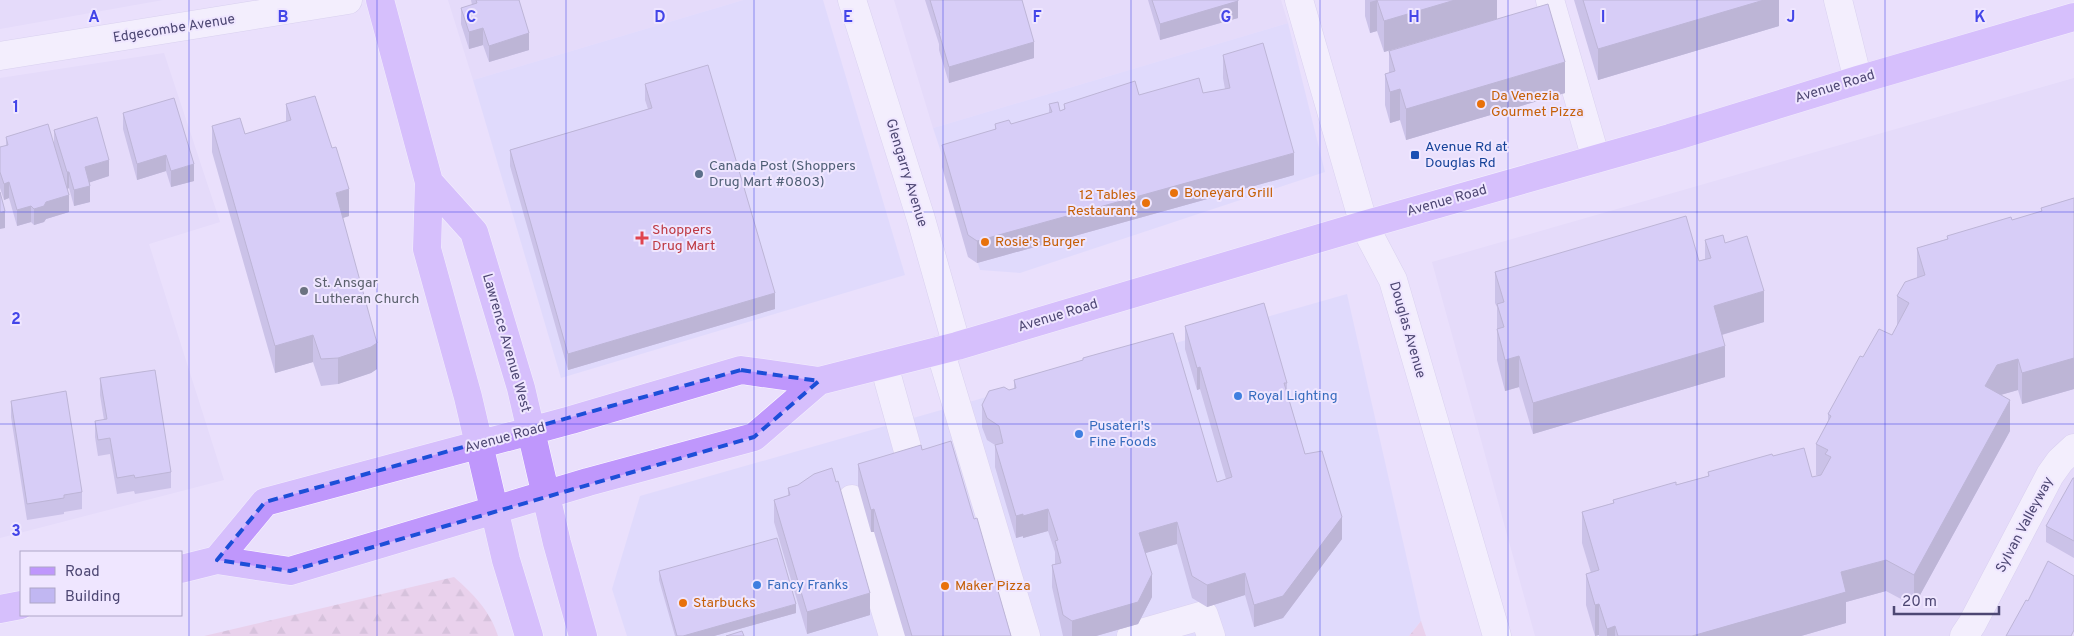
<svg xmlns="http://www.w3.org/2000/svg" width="2074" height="636" font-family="Overpass,sans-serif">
<defs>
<pattern id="forest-firs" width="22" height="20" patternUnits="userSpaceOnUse" patternTransform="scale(1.25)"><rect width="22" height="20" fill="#e9bfda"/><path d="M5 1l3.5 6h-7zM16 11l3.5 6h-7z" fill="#bf9db5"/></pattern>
</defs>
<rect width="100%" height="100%" fill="#eae0fc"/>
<!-- residential -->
<path fill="#e0d4f9" d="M0,0H163L0,29Z
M448,0H743L473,80Z
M894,0H1281L1288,23L933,128Z
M164,53L220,222L149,244L224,480L0,538V78Z
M2074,78V636H1535L1432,262Z"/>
<!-- commercial -->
<path fill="#d6d3fd" d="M743,0H823L905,275L561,378L473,80Z
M1288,23L1325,172L1020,273L980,270L933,128Z
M1347,294L1421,621L1409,636H627L612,589L640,496Z"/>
<!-- forest -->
<path fill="url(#forest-firs)" d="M454,577C473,594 490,610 498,636H204Z
M1421,621L1426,636H1409Z"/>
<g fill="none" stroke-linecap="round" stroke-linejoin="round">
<defs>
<path id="minor" d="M852,0L921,219L957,346
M1299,0L1364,225L1393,280L1497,636
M1550,0L1596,159
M1838,0L1858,80
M0,56L348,0
M940,350L1026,636
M884,365L913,469
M852,499L893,636
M1131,636L1204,615L1211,636
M1964,636L1972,624L2050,475L2060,461L2074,448"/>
<path id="major" d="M380,0L429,182L427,249L468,397L506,560L529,636
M429,182L474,232L521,388L557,543L583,636
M217,560L265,502L571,420L741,370L819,381L957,346L1364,225L1670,138L1858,80L2074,17
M181,569L217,560L290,571L588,482L754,437L819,381
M0,609L21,605"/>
</defs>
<!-- minor casing -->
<use href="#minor" stroke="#c7bfe2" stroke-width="29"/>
<!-- major casing -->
<use href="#major" stroke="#fff" stroke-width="29"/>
<!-- minor -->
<use href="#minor" stroke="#fff" stroke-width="28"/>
<!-- major -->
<use href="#major" stroke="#bf97fc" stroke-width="28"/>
</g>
<!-- wall -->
<path fill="#a69dd0" d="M471,0H519L529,50L489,62L483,45L469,49L461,24V8L472,5Z
M925,0H1022L1034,58L949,83L939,50V44Z
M1148,0H1238V18L1160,40Z
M1365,0H1497V19L1384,52L1377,31L1370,33L1365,16Z
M1574,0H1779V26L1598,80Z
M1389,51L1565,93L1406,140L1400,120L1390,123L1385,105V74L1389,73Z
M1223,55L1294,175L977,263L968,257L942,167V145L995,130V124H1011L1049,113V104L1060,111L1064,109V104L1139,95L1203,93L1225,89L1223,78Z
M645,84L775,309L568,370L510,166V150L648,109L645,100Z
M286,104L349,216L343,218L377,369L371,373L338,384L321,386L313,362L275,373L212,152V126L245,134L286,122Z
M123,113L194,181L171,187L166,171L137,180L123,129Z
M54,130L109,176L90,182V202L74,206L69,188L67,189L69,212L46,219L44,222L34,225L31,222L17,226L9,198L4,200L0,188V147L6,146V137L54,146Z
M2074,198V389L2022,404L2018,390L2000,395L2010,431L1914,606L1886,591L1846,602V623L1801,636H1599V635L1595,636L1586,605V574L1591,573L1582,543V512L1613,503V500L1676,485L1708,476V472L1773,456L1812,477L1819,476L1816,475V444L1828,421V414L1863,357L1892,335L1897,326V296L1917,278V248L1947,239V236L2012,220L2041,212V208Z
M1705,240L1725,243L1764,322L1722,335L1725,377L1533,434L1519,387L1505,391L1497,360V307L1495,303V272L1699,261L1705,259Z
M1185,326L1287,383V393L1305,454L1342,539L1283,618L1254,627L1245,595L1207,607L1192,598L1177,544L1145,553L1152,597L1138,624L1096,636H1063L1052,587V565L1055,564V552L1048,531L1023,538V536L1016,538L995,467V445L987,440L982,427V405L1009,390L1014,389V380L1083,360V358L1217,482L1226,479L1200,389L1197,390L1185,349Z
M100,378L171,472V488L135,494L134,491L117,494L110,454L98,456L95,437V421L104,420L100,395Z
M11,401L82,492V509L64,512V514L27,520L11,417Z
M922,450L974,519L1011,636H905L874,532H871L858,486V464Z
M2074,478V558L2046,542V526Z
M836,482L870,615L807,634L774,522V500L788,496V488Z
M659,571L796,613L714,636H675L659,580Z"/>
<!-- shaded-wall -->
<path fill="#8780a9" d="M1377,0V31L1370,33V2Z
M1455,0H1497V19L1384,52V21Z
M1764,0H1779V26L1598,80V49Z
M1238,1V18L1160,40V24Z
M483,28V45L469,49V32Z
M529,33V50L489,62V46Z
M1034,42V58L949,83V67Z
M1565,62V93L1406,140V109Z
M1400,89V120L1390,123V92Z
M1294,153V175L977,263V241Z
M166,155V171L137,180V164Z
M109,160V176L85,184V167Z
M194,164V181L171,187V171Z
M67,172H69V188L67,189Z
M9,182V198L4,200V184Z
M90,186V202L74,206V190Z
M349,189V216L336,220V193Z
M69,195V212L46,219L44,222L34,225V209L46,202Z
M31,206V222L17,226V210Z
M5,211V228L0,229V213Z
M1764,291V322L1714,337V306Z
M775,293V309L568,370V354Z
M313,335V362L275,373V346Z
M377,343V369L371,373L338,384V358Z
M1725,346V377L1533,434V403Z
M1519,356V387L1505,391V360Z
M2074,358V389L2022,404V373Z
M2018,359V390L1997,396L1985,386L1997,365Z
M1200,367V389L1197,390V368Z
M2010,400V431L1914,606V575Z
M874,509V532H871V510Z
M1048,509V531L1023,538V516Z
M1023,514V536L1016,538V516Z
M1342,517V539L1283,618L1254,627V605Z
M1177,522V544L1139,555V533Z
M1886,560V591L1846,602V623L1801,636H1692L1841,572Z
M1245,573V595L1207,607V585Z
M1152,574V597L1138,624L1096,636H1072V621Z
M870,593V615L807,634V612Z
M796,604V613L714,636H683Z
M1599,604V635L1595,636V605Z
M1615,626V636H1607V629Z"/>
<!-- building -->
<path fill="#c1b7f2" stroke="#8780a9" d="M476,0H519L529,33L489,46L483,28L469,32L461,8L477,3Z
M930,0H1022L1034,42L949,67L939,33H940Z
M1152,0H1238V1L1160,24Z
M1377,0H1455L1384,21Z
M1583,0H1764L1598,49Z
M1548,4L1565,62L1406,109L1400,89L1390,92L1385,74L1395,71L1389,51Z
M1263,43L1294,153L977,241L968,235L942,145L996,129L995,124L1009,120L1011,124L1052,112L1049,104L1058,102L1060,111L1065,109L1064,104L1135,81L1139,95L1199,78L1203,93L1230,88L1223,55Z
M708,65L775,293L568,354L510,150L652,108L645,84Z
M315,96L332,148L336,147L349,189L336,193L377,343L371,347L338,358L321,359L313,335L275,346L212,126L240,118L245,134L291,120L286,104Z
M174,98L194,164L171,171L166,155L137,164L123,113Z
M97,117L109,160L85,167L90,186L74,190L69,172H67L54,130Z
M48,124L69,195L46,202L44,206L34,209L31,206L17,210L9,182L4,184L0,172V147L8,145L6,137Z
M0,192L5,211L0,213Z
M2074,198V358L2022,373L2018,359L1997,365L1985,386L2010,400L1914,575L1886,560L1841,572L1846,592L1692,636H1618L1615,626L1607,629L1599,604L1595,605L1586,574L1599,570L1582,512L1614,503L1613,500L1676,482V485L1709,476L1708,472L1772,454L1773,456L1804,448L1812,477L1821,475L1831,457L1825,454L1828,450L1816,444L1831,416L1828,414L1860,356L1863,357L1879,329L1892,335L1909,303L1897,296L1905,282L1925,275L1917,248L1948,239L1947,236L2011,217L2012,220L2042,211L2041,208Z
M1686,216L1699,261L1711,258L1705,240L1723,235L1725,243L1747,236L1764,291L1714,306L1725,346L1533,403L1519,356L1505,360L1497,329L1504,327L1497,304L1504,302L1495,272Z
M1264,303L1287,383H1284L1305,454L1322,451L1342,517L1283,596L1254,605L1245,573L1207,585L1192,576L1177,522L1139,533L1152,574L1138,602L1072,621L1063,615L1052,565L1061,563L1055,541L1058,540L1048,509L1023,516V514L1016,516L995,445L1003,443L999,426L987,418L982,405L989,391L1004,387L1009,390L1016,388L1014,380L1083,360V358L1173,333L1217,482L1232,477L1200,367L1197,368L1185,326Z
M155,370L171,472L135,478L134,475L117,478L110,438L98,440L95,421L107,419L100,378Z
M66,391L82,492L64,495V498L27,504L11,401Z
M951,441L974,519L977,518L1011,636H912L874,509L871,510L858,464L921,445L922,450Z
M832,468L836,482L838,481L870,593L807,612L774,500L790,495L788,488L798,485L814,474Z
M2073,478H2074V541L2046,526Z
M777,538L796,604L683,636H677L659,571Z
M2048,561L2074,576V630L2071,636H2006L2026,600L2028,601Z
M742,631L744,636H726Z"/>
<!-- marked area -->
<path d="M0 0H2074V636H0ZM741,370L819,381L754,437L290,571L217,560L265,502Z" fill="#eae0fc" fill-opacity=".55" fill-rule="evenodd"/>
<path fill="none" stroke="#1d4ed8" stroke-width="4" stroke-dasharray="10 6" stroke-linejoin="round" d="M741,370L819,381L754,437L290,571L217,560L265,502Z"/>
<!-- grid -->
<path fill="none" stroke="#4345e8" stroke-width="1" stroke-opacity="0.55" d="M189,0V636M377,0V636M566,0V636M754,0V636M943,0V636M1131,0V636M1320,0V636M1508,0V636M1697,0V636M1885,0V636M0,212H2074M0,424H2074"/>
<!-- markers -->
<g fill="#e8710a" stroke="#efe6ff" stroke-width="2">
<circle cx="1481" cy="104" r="5"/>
<circle cx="1174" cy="193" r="5"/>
<circle cx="1146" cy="203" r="5"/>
<circle cx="985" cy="242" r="5"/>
<circle cx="945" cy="586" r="5"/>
<circle cx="683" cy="603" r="5"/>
</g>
<rect fill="#1a4fb4" stroke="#efe6ff" stroke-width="2" x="1410" y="150" width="10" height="10" rx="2.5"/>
<circle fill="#5c6f8a" stroke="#efe6ff" stroke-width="2" cx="699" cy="174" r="5"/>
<path fill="#e0444e" stroke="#efe6ff" stroke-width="2" d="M639.5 230.5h5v5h5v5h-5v5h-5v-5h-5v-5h5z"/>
<circle fill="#6b7280" stroke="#efe6ff" stroke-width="2" cx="304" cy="291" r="5"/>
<g fill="#3f7fe0" stroke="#efe6ff" stroke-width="2">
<circle cx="1238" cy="396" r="5"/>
<circle cx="1079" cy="434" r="5"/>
<circle cx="757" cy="585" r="5"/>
</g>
<g text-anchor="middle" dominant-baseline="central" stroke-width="4" stroke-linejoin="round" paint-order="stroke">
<!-- street labels -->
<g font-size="14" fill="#4d4773" stroke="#efe6ff">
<text transform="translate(174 29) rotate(-9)">Edgecombe Avenue</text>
<text transform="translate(1835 87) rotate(-17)">Avenue Road</text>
<text transform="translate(906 173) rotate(73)">Glengarry Avenue</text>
<text transform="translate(1447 201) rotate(-16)">Avenue Road</text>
<text transform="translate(1058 316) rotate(-17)">Avenue Road</text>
<text transform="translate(1407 330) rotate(74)">Douglas Avenue</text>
<text transform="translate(506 343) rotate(74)">Lawrence Avenue West</text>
<text transform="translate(505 438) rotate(-15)">Avenue Road</text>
<text transform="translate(2025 525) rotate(-62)">Sylvan Valleyway</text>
</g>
<!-- food labels -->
<g font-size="14" fill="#c56008" stroke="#efe6ff" text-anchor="start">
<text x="1491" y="96">Da Venezia<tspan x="1491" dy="16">Gourmet Pizza</tspan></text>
<text x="1184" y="193">Boneyard Grill</text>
<text x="1136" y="195" text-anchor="end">12 Tables<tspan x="1136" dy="16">Restaurant</tspan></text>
<text x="995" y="242">Rosie's Burger</text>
<text x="955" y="586">Maker Pizza</text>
<text x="693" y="603">Starbucks</text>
</g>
<!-- transit labels -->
<g font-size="14" fill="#164399" stroke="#efe6ff" text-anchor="start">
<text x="1425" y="147">Avenue Rd at<tspan x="1425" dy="16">Douglas Rd</tspan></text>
</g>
<!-- service labels -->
<g font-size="14" fill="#4e5e75" stroke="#efe6ff" text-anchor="start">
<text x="709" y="166">Canada Post (Shoppers<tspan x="709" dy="16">Drug Mart #0803)</tspan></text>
</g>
<!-- health labels -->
<g font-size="14" fill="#be3a42" stroke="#efe6ff" text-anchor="start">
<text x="652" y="230">Shoppers<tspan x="652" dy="16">Drug Mart</tspan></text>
</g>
<!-- worship labels -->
<g font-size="14" fill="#5b616d" stroke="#efe6ff" text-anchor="start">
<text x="314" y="283">St. Ansgar<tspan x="314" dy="16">Lutheran Church</tspan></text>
</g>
<!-- shop labels -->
<g font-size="14" fill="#366cbe" stroke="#efe6ff" text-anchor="start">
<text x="1248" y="396">Royal Lighting</text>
<text x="1089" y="426">Pusateri's<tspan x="1089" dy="16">Fine Foods</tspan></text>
<text x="767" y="585">Fancy Franks</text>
</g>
</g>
<g font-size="16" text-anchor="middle" font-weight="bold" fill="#4345e8" stroke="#efe6ff" stroke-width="4" stroke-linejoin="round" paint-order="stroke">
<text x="94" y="22">A</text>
<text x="283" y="22">B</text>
<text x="471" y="22">C</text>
<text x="660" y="22">D</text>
<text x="848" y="22">E</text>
<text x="1037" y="22">F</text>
<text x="1226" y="22">G</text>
<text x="1414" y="22">H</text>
<text x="1603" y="22">I</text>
<text x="1791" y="22">J</text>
<text x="1980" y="22">K</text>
<text x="16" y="112">1</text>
<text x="16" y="324">2</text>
<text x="16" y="536">3</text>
</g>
<!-- legend -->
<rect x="20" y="551" width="162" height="65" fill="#efe6ff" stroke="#aea6c7"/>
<rect x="30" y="567" width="25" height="8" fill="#bf97fc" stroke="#aea6c7"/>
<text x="65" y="576" font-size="15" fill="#4d4773">Road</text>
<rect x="30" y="588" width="25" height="15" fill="#c1b7f2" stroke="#aea6c7"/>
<text x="65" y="601" font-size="15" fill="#4d4773">Building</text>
<!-- scale -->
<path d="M1894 606v8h105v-8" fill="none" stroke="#4d4773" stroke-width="2.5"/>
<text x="1902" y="606" font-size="15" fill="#4d4773" stroke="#efe6ff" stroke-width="4" paint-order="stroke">20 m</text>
</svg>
